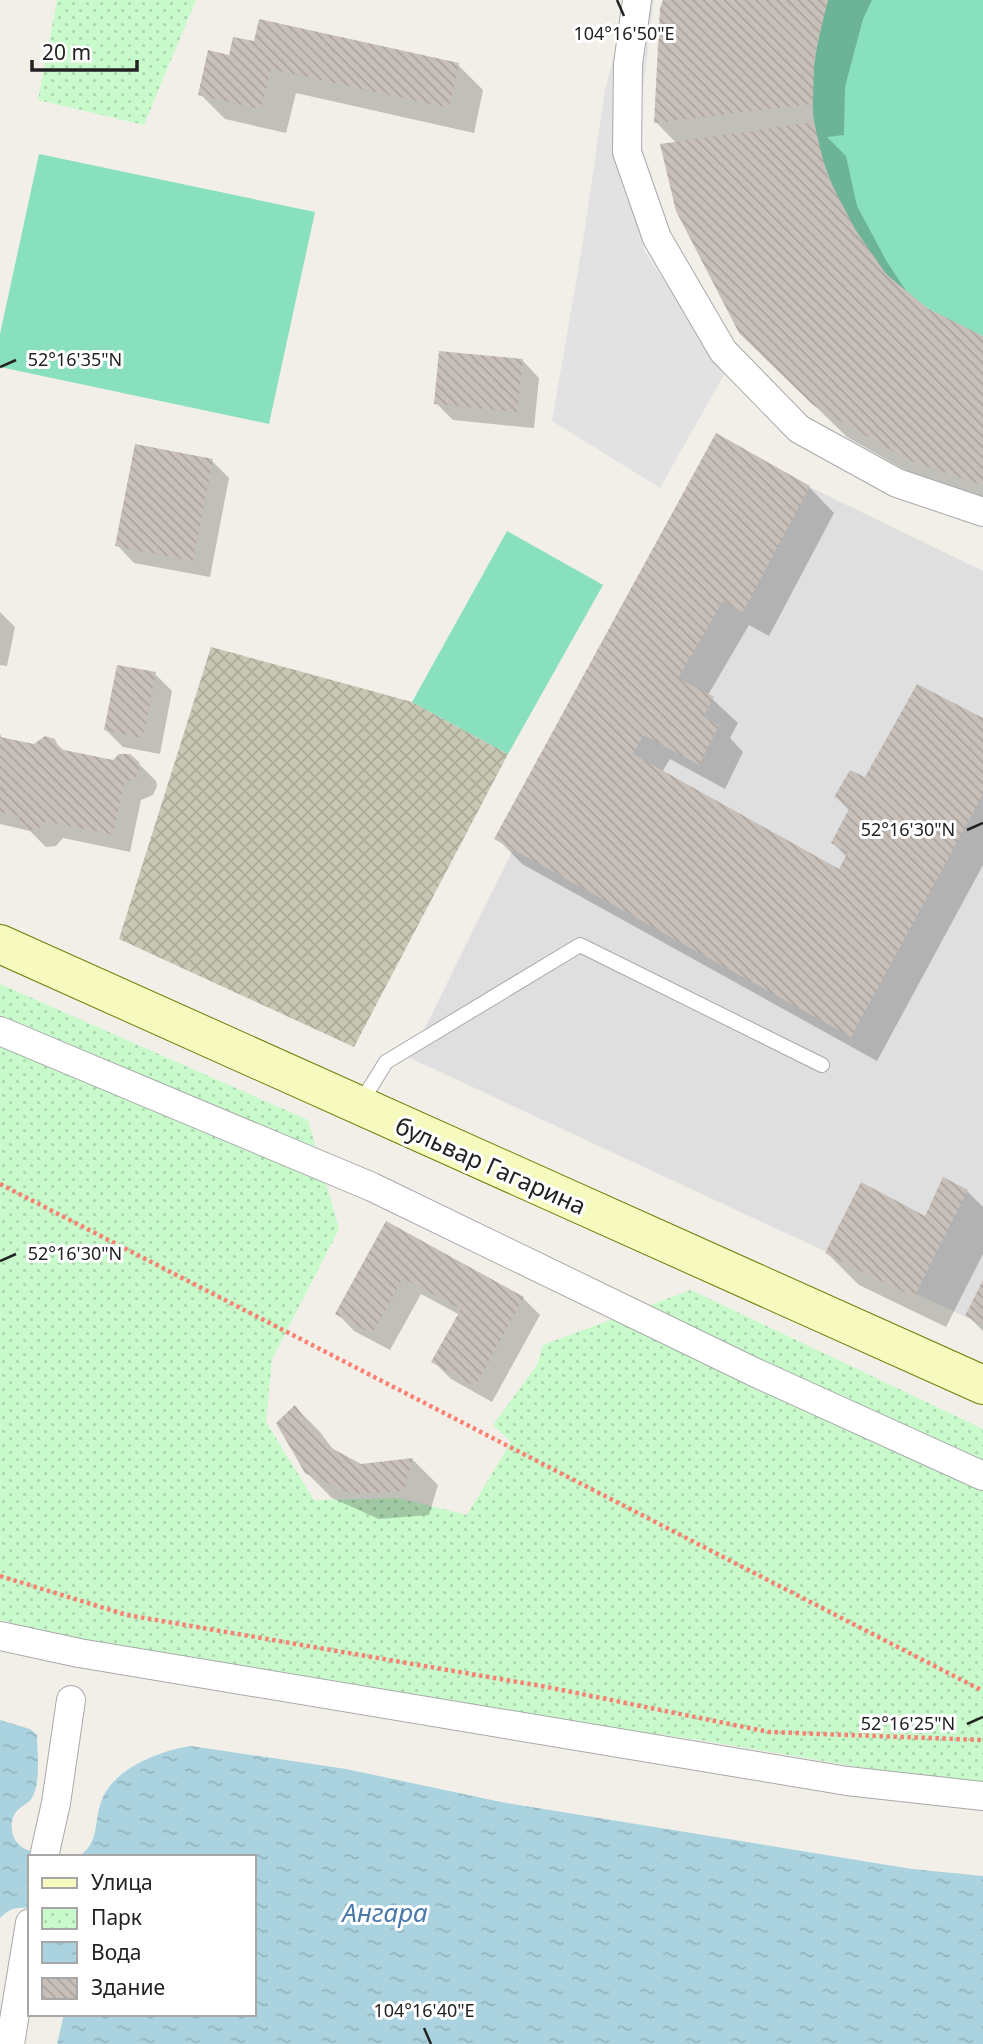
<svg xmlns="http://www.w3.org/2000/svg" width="983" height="2044" font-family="'Noto Sans',sans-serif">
<defs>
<pattern id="construction-cross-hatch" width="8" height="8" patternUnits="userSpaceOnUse" patternTransform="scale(1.75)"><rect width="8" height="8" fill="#c7c7b4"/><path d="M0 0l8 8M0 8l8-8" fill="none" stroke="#abab9a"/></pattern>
<pattern id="park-dots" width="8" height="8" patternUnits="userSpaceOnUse" patternTransform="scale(1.75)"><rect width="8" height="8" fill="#c8facc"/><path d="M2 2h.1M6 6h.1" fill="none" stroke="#acd6af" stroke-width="1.8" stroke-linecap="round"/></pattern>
<pattern id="water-ripples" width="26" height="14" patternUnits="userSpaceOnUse" patternTransform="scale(1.75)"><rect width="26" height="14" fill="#aad3df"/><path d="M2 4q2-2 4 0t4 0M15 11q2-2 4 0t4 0" fill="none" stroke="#92b5bf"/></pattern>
<pattern id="building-back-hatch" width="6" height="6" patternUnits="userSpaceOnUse" patternTransform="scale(1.75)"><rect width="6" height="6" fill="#c7bfb8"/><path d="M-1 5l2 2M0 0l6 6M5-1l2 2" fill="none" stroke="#aba49e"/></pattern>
</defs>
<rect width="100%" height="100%" fill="#f2efe9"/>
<!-- residential -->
<path fill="#e0dfdf" d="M715,441L983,571V1325L410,1058Z"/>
<!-- construction -->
<path fill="url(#construction-cross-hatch)" d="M211,647L412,702L508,754L354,1047L119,939Z"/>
<!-- park -->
<path fill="url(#park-dots)" d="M57,0H196L144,125L38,100Z
M0,984L308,1120L339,1229L272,1359L266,1422L314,1500L398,1498L467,1515L511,1442L493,1425L537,1365L543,1345L691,1290L983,1429V1785L917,1777L700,1740L518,1715L62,1637L0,1620Z"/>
<!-- pitch -->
<path fill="#88e0be" d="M828,0H983V336C953,326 906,297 885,273C853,236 820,170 814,121C809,77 817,42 828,0Z
M39,154L315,212L269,424L0,367V334Z
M507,531L603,585L508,754L412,702Z"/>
<!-- parking -->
<path fill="#e2e2e2" d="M628,0H654L638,130L644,250L725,373L660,488L552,421L583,241L605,90Z"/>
<!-- water -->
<path fill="url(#water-ripples)" d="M0,1720L30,1729L37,1735C37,1753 41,1779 33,1796C30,1803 22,1805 17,1811C12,1816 11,1824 12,1831C15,1852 40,1854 56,1857H30V1908C16,1907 10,1908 0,1918Z
M191,1746L346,1769L501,1802L912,1869L983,1876V2044H57L64,2014H254V1857H77C99,1845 94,1825 100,1805C110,1769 159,1751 191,1746Z"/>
<!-- shadow -->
<path fill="#0003" d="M664,0H872L863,19L845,87L844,135L827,137L846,156L857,206L887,262L909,295L926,309L983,338V505L942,491L847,437L773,365L677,144L656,122Z
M230,57L458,65L483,90L474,133L296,93L286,133L225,119L200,94Z
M522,360L539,378L534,428L453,420L436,403Z
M212,461L229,478L210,577L134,563L117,545Z
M809,487L834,513L769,636L749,625L708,695L738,723L730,738L743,752L725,789L670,759L662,772L840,872L847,857L833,843L850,811L836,797L983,720V865L877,1061L522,864L497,838Z
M0,612L15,627L7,666L0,665Z
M155,674L172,691L160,754L123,747L106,730Z
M0,734L3,740L34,746L54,741L66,753L113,762L138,763L156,781L157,786L153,795L141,800L130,852L63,838L56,846L46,847L30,831L0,824Z
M967,1191L983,1207V1254L946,1327L859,1285L827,1253L926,1218Z
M387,1223L523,1298L540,1315L492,1402L451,1379L434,1362L460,1315L421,1294L390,1350L354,1331L337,1313Z
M983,1284V1331L967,1315Z
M295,1407L320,1432L335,1452L360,1466L413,1460L438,1485L429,1515L379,1519L332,1498L306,1472Z"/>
<!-- building -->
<path fill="url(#building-back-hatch)" d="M663,0H828L814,55L813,104L654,123L660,8Z
M259,19L459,63L449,108L271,69L261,109L198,95L208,50L229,55L233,37L254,41Z
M814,122L826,173L855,229L886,274L927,308L983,336V485L908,460L813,405L739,333L676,211L660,144Z
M439,351L523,359L517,412L434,404Z
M716,433L810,486L743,612L723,601L678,678L714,697L703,717L719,725L699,765L644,735L633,754L839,869L848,852L831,843L851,805L834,797L850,770L865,777L917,684L983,718V794L851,1037L494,839Z
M135,444L213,459L193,561L115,546Z
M117,665L156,672L143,738L104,730Z
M45,736L55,739L59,749L113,760L119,754H130L139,762L140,767L136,778L124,783L113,835L45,821L38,830H27L20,824L19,816L0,812V737L34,744Z
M943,1177L968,1190L914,1297L825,1253L861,1182L925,1216Z
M386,1221L524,1297L475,1386L431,1362L461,1309L403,1278L372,1334L335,1314Z
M983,1280V1324L965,1316Z
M295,1405L324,1444L361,1464L413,1458L404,1491L352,1494L305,1473L276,1423Z"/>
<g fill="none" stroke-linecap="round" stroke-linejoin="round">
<defs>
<path id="lane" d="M360,1104L386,1062L580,945L822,1065"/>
<path id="street" d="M637,0L628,64L627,152L657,238L723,351L799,429L897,483L983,512
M0,1031L372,1187L754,1372L983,1476
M0,1636L79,1653L847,1781L983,1796
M44,1857L56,1803L71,1700
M10,2044L30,1923"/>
<path id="secondary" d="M0,944L983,1385"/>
</defs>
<!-- lane casing -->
<use href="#lane" stroke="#a9a9a9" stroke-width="16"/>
<!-- street casing -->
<use href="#street" stroke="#a9a9a9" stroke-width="30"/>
<!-- secondary casing -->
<use href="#secondary" stroke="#707d05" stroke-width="40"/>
<!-- path -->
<path stroke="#fa8072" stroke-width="4.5" stroke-dasharray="3.5 3.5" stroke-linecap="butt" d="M0,1184L983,1691
M0,1576L127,1615L547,1687L769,1732L983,1740"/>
<!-- lane -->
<use href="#lane" stroke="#fff" stroke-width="14"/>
<!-- street -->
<use href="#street" stroke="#fff" stroke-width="28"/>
<!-- secondary -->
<use href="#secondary" stroke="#f7fabf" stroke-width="38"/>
</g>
<!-- ticks -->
<path fill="none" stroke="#222" stroke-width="2.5" d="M617,0L624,16M0,367L16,360M967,830L983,823M0,1261L16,1254M967,1724L983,1717M424,2028L431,2044"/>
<g text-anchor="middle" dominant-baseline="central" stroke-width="6" stroke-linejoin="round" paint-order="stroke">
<!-- street labels -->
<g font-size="24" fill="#222" stroke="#fff">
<text transform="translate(491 1165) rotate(24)">бульвар Гагарина</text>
</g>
<!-- water labels -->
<g font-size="26" font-style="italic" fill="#4a7aab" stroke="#fff">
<text x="385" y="1912">Ангара</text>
</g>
</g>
<g font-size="18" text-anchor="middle" fill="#222" stroke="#fff" stroke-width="6" stroke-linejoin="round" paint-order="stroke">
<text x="624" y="40">104°16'50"E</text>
<text x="75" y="366">52°16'35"N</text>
<text x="908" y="836">52°16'30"N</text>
<text x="75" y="1260">52°16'30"N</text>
<text x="908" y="1730">52°16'25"N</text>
<text x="424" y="2017">104°16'40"E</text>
</g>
<!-- legend -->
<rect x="28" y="1855" width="228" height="161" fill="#ffffff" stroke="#a7a7a7" stroke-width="2"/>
<rect x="42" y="1878" width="35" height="10" fill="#f7fabf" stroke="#a7a7a7" stroke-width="2"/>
<text x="91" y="1890" font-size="21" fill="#222222">Улица</text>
<rect x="42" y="1908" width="35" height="21" fill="url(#park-dots)" stroke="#a7a7a7" stroke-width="2"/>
<text x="91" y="1925" font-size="21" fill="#222222">Парк</text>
<rect x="42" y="1942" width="35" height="21" fill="url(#water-ripples)" stroke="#a7a7a7" stroke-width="2"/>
<text x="91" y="1960" font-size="21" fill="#222222">Вода</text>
<rect x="42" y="1978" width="35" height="21" fill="url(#building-back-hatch)" stroke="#a7a7a7" stroke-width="2"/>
<text x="91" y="1995" font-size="21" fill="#222222">Здание</text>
<!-- scale -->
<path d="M32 60v10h105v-10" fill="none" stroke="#222222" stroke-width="3.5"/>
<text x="42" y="60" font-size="21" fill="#222222" stroke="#ffffff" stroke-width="5" paint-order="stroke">20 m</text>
</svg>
